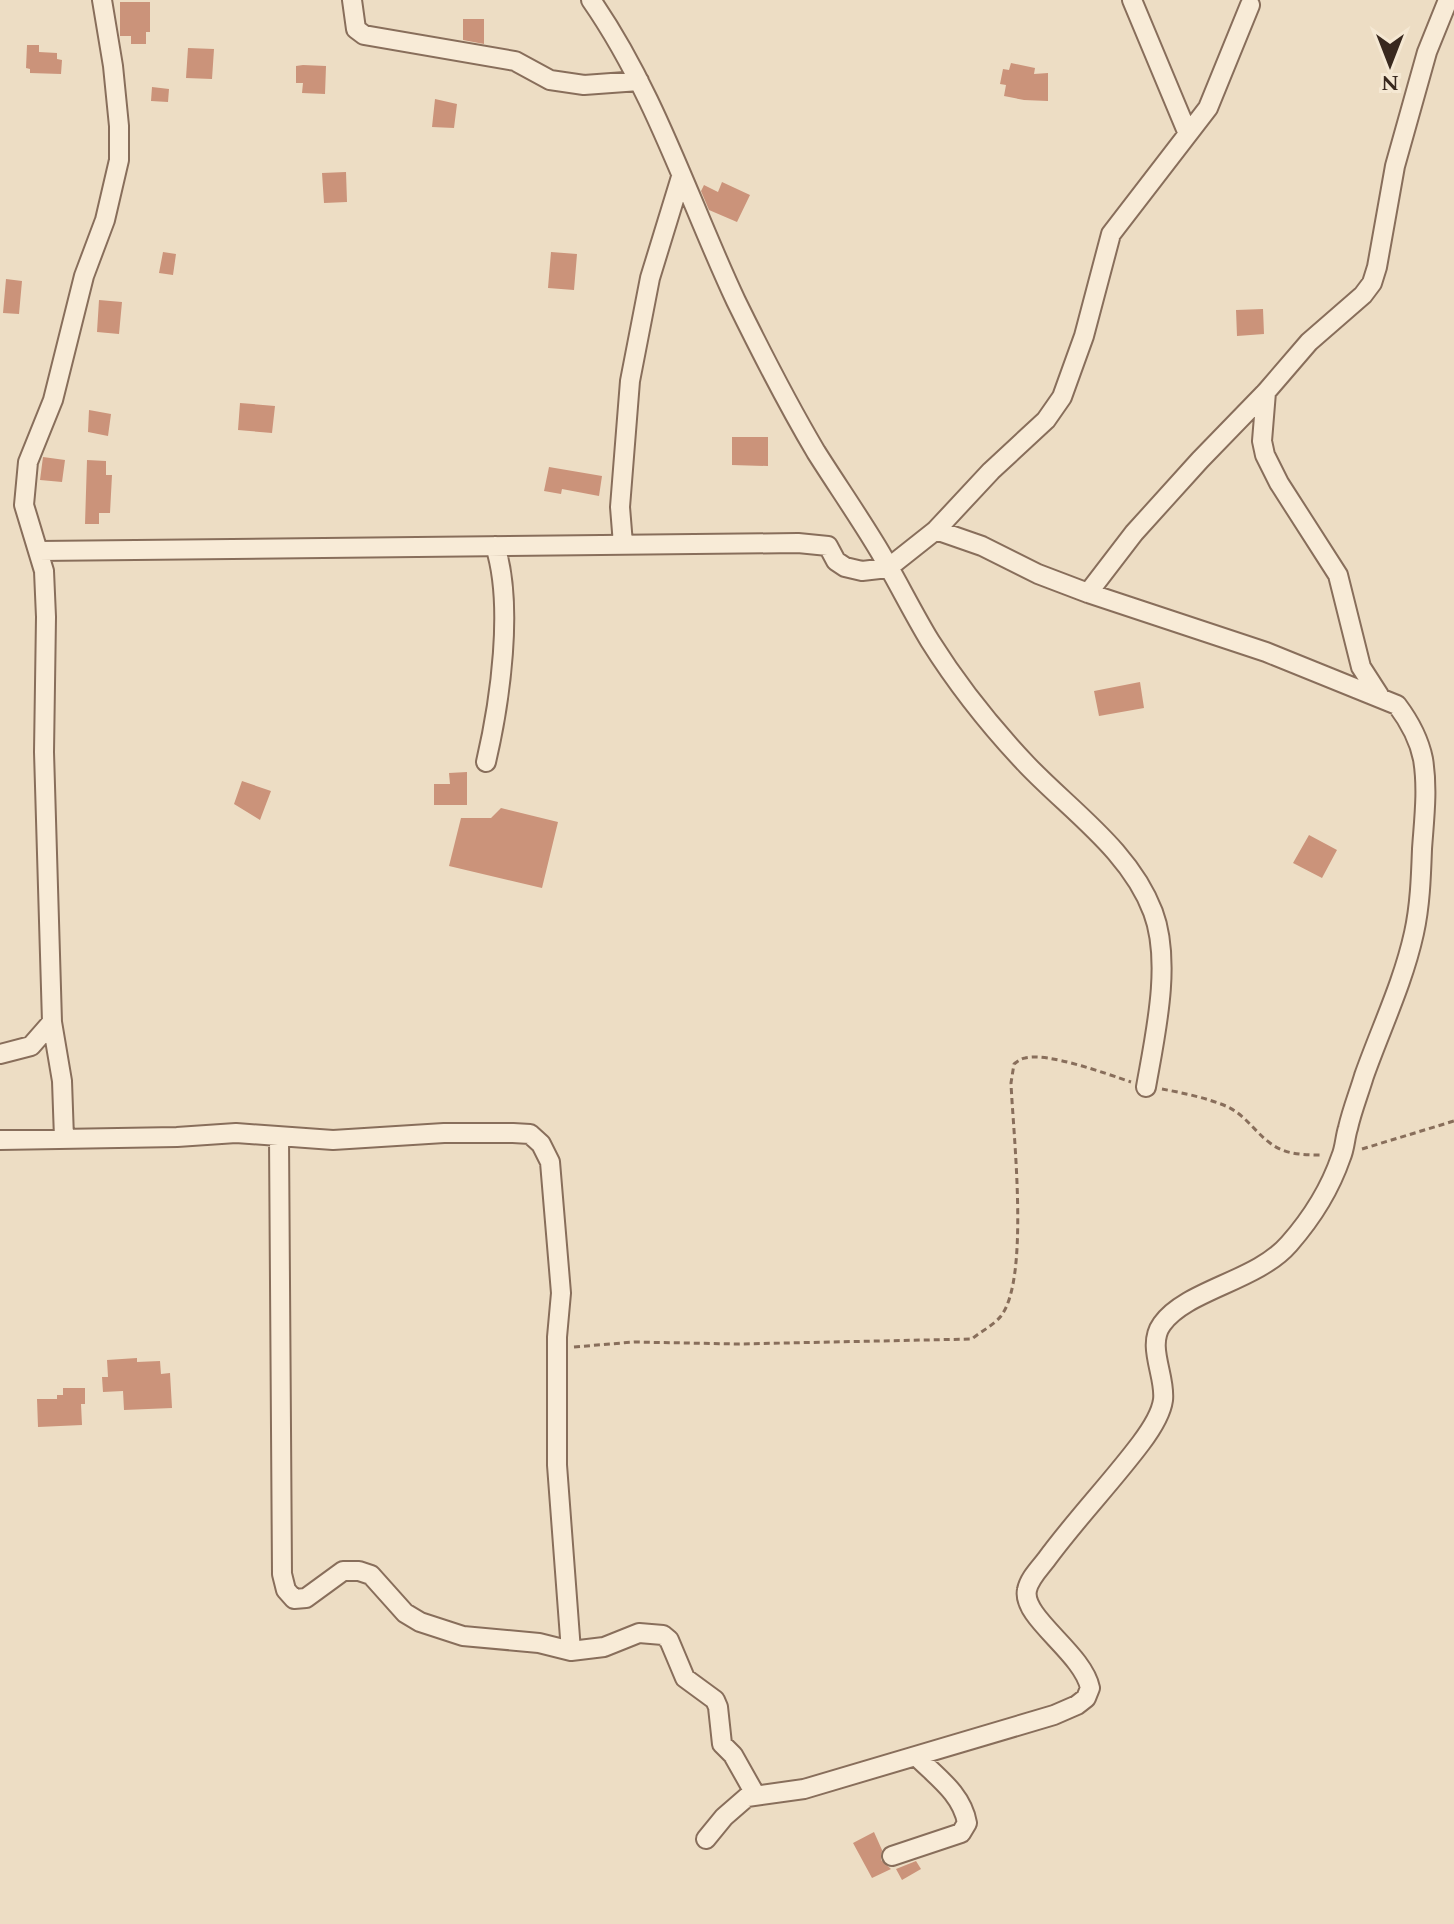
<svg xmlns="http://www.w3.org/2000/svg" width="1454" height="1924" font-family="Spectral,serif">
<rect width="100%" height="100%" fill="#edddc4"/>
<!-- building -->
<path fill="#cb937a" d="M120,2H150V32H146V44H131V36H120Z
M463,19H484V44L463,40Z
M27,45H39V52L57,53V59L62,60L61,74L30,73V69L26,68Z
M188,48L214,49L212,79L186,78Z
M1011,63L1035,68L1034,74L1048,73V101L1024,100L1004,96L1006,85L1000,84L1003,69L1009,70Z
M303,65L326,66L325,94L302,93L303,83H296V66Z
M152,87L169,89L168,102L151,101Z
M435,99L457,104L454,128L432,127Z
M346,172L347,202L324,203L322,173Z
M722,182L750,195L737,222L709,210L701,191L704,185L718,192Z
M163,252L176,254L173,275L159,273Z
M551,252L577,254L574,290L548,288Z
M6,279L22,281L19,314L3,313Z
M99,300L122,302L119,334L97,332Z
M1263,309L1264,334L1237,336L1236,310Z
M240,403L275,406L272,433L238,430Z
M89,410L111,414L108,436L88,432Z
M732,437H768V466L732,465Z
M43,457L65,460L62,482L40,480Z
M87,460L106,461V475H112L110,513H99V524H85Z
M549,467L602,476L599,496L562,489L561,494L544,491Z
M1140,682L1144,708L1099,716L1094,691Z
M467,772V805H434V784H450L449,773Z
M242,781L271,791L260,820L234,804Z
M501,808L558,822L542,888L449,866L461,818H491Z
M1309,835L1337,850L1322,878L1293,863Z
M137,1358V1362L160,1361L161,1374L170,1373L172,1408L124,1410L123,1391L103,1392L102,1377H108L107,1360Z
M63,1388H85V1404H81L82,1425L38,1427L37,1399H57V1395H63Z
M874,1832L882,1850L881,1860L891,1869L872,1878L853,1843Z
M916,1861L921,1869L902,1880L896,1869Z"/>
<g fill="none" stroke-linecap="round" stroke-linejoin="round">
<defs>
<path id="minor" d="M352,0L356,29L364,35L515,61L550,80L584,85L639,81
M591,0C655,92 689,201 736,301C761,352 787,403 816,452C835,482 855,511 874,542C894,574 910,608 930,641C957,684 992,728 1027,765C1071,811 1130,851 1153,912C1172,962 1155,1036 1146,1087
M1132,0L1188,134
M1266,392L1262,441L1265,455L1279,483L1338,575L1361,667L1379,695
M623,544L620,507L630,381L650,278L681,177
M39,551L798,543L828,546L836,561L845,567L862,571L888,568L936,530L991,471L1046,420L1062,397L1084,336L1111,234L1208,108L1250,5
M1088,593L1134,533L1200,460L1266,392L1309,342L1363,295L1372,283L1377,267L1395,166L1427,52L1448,0
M486,762C500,702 514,605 495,546
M0,1054L31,1046L52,1022
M279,1137L282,1574L286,1590L294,1599L306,1598L343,1571H359L371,1575L405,1613L420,1622L463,1636L539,1643L571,1651L604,1647L639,1633L663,1635L669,1640L685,1678L715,1700L718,1707L722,1744L733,1755L755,1794
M64,1138L62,1081L52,1022L44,752L46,617L44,571L24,505L28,462L53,400L84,276L105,220L119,160V126L113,66L102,0
M0,1140L177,1137L236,1133L333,1140L444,1133H513L530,1134L541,1144L550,1162L561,1293L557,1337V1465L571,1651
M706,1839L724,1817L747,1797L804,1789L1054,1715L1077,1705L1086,1698L1090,1688C1083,1653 1021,1617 1027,1590C1029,1579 1039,1569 1046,1560C1076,1519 1111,1483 1141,1443C1150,1431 1161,1415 1163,1400C1166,1376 1146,1346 1162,1324C1186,1290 1257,1281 1289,1244C1311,1219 1330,1189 1341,1157C1345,1148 1345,1137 1348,1128C1352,1110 1359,1093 1364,1076C1381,1028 1403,983 1414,933C1420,906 1421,877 1422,849C1424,820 1428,789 1423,759C1419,739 1409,721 1397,705L1266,652L1088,593L1038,574L982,546L936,530
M892,1856L961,1833L967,1823C962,1794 937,1777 917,1757"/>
</defs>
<!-- minor casing -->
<use href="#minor" stroke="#886e5b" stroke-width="22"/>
<!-- path -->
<path stroke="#886e5b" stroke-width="3" stroke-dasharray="6 4" stroke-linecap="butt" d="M1162,1089C1183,1093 1208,1098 1228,1107C1246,1116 1254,1131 1270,1143C1285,1155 1305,1155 1323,1155
M1362,1149L1454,1121
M574,1347L634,1342L739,1344L972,1339C980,1332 994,1325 1001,1316C1030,1278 1013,1133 1011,1083L1014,1064C1017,1062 1020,1059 1025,1058C1048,1052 1107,1074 1131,1082"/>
<!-- minor -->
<use href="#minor" stroke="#f8ebd7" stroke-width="18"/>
</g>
<!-- north arrow -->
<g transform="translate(1390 64) rotate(180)" stroke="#f5e8d3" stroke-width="6" paint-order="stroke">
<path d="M0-6L14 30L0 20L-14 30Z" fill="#38281e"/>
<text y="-12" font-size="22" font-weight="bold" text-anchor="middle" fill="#38281e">N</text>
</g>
</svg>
